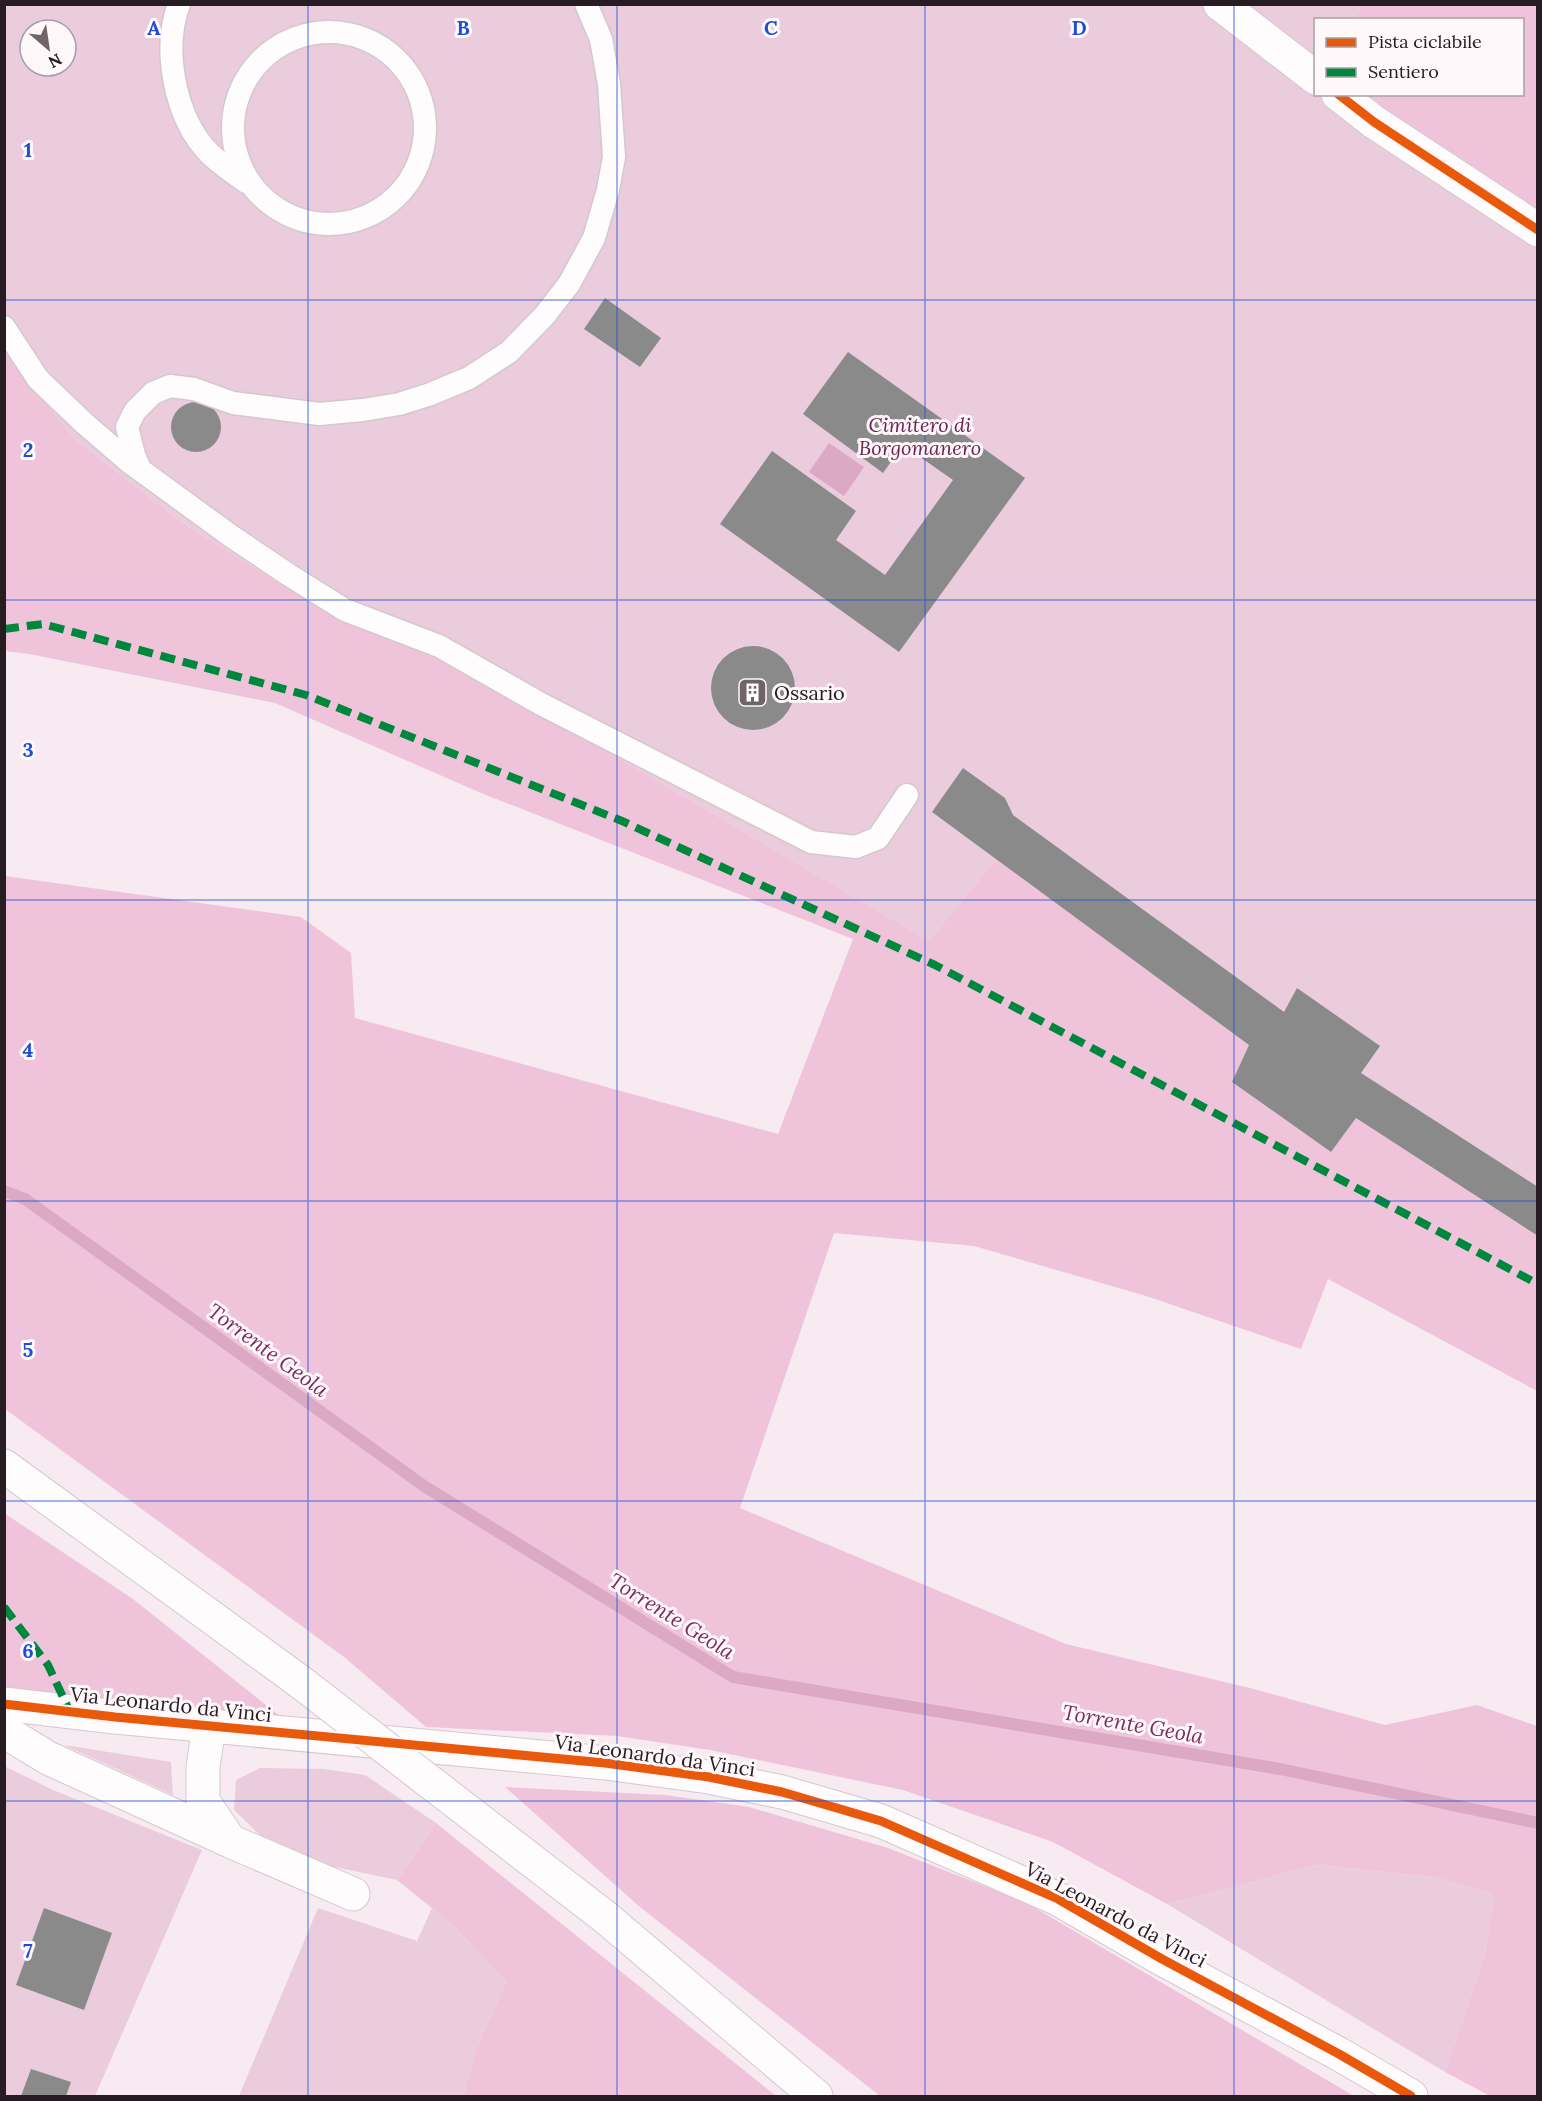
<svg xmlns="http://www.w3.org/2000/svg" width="1542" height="2101" font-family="Lora,serif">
<rect width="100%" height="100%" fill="#f8eaf1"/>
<!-- green -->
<path fill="#eaccdc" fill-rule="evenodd" d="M5,5H1362L1355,19L1316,20V94L1339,95L1537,229V1236L1356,1118L1331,1152L1232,1082L1249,1046L996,859L929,941L456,662L320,609L180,521L76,440L5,350ZM30,30H66V66H30Z
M64,1745L171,1762L173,1795Z
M4,1766L53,1790L202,1850L95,2096H5Z
M260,1768L324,1769L365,1775L436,1823L397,1880L320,1864L265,1840L234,1810L236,1780Z
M1317,1865L1434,1877L1494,1894L1485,1953L1445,2072L1167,1904Z
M318,1908L417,1941L432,1908L454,1926L506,1982L476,2050L463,2096H239Z"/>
<!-- forest -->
<path fill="#efc4db" d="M1362,5H1537V230L1338,95L1522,94V20L1355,19Z
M4,350L76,440L180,521L320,609L456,662L929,941L996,859L1249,1045L1232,1082L1331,1152L1356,1118L1537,1236V1391L1328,1279L1301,1349L1146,1296L974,1246L834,1233L740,1508L1066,1644L1254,1689L1385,1725L1477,1705L1537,1726V2096H1490L1445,2072L1485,1953L1494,1894L1434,1877L1317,1865L1167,1904L1053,1842L903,1790L710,1750L617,1736L426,1727L344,1657L5,1409V876L301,917L351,953L355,1018L778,1134L853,939L481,793L275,703L29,654L5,651Z
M4,1513L133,1599L286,1721L5,1689Z
M505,1787L666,1795L749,1807L888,1848L1025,1902L1354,2096H880L640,1907Z
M436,1823L776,2096H463L476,2050L506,1982L454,1926L397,1880Z"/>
<!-- water -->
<path fill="#dba9c4" d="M829,443L864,467L844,496L809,472Z"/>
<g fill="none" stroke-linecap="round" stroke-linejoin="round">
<!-- stream -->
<path stroke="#dba9c4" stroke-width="12" d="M4,1191L25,1199L424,1486L733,1677L1280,1769L1538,1823"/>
</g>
<!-- building -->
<path fill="#8b8a8b" d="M605,298L661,338L640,367L584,329Z
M848,352L1025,478L899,652L720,524L772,451L856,511L836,540L885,575L953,480L903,445L883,473L803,414Z
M171 427a25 25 0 1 1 50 0a25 25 0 1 1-50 0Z
M711 688a42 42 0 1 1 84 0a42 42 0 1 1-84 0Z
M963,768L1005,798L1013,815L1284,1012L1297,988L1380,1046L1361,1073L1538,1187V1236L1356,1118L1331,1152L1232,1082L1249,1045L932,812Z
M44,1908L112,1933L84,2010L16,1985Z
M31,2069L71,2082L66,2096H21Z"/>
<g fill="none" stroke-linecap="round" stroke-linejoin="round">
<defs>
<path id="service" d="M179,4C162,50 175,118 209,153C220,164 234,173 246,182
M233 128a96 96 0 1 1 192 0a96 96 0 1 1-192 0Z
M4,327L38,379L84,423L128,461L231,536L289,575L345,610L439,646L541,704L811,842L856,847L878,838L907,795
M140,469L134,455L127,427L135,411L153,393L170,386L194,389L233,403L265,407L319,414L363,410L399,404L428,395L469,378L509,352L545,315L569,284L594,238L608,190L614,157L609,84L601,39L586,4"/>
<path id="minor" d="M1220,4L1316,78
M1338,94L1374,122L1538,230
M209,1726L203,1767V1801L230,1841L353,1894
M4,1731L48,1758L230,1841"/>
<path id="tertiary" d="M4,1704L115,1717L605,1763L709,1777L782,1792L881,1821L1058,1899L1162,1959L1339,2054L1411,2096"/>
<path id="trunk" d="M4,1466L299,1681
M605,1917L816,2096"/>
</defs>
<!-- service casing -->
<use href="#service" stroke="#d4c8ce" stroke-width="25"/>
<!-- minor casing -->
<use href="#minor" stroke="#d4c8ce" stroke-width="35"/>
<!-- tertiary casing -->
<use href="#tertiary" stroke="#d4c8ce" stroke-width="35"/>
<!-- trunk casing -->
<use href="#trunk" stroke="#d4c8ce" stroke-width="35"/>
<!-- service -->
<use href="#service" stroke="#fefcfd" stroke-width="22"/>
<!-- minor -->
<use href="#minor" stroke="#fefcfd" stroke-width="33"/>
<!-- tertiary -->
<use href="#tertiary" stroke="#fefcfd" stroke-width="33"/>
<!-- trunk -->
<use href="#trunk" stroke="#fefcfd" stroke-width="33"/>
<defs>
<path id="trunk-bridge" d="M299,1681L605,1917"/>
</defs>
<!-- trunk-bridge casing -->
<use href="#trunk-bridge" stroke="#d4c8ce" stroke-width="35" stroke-linecap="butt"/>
<!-- trunk-bridge -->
<use href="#trunk-bridge" stroke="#fefcfd" stroke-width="33"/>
<!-- quiet -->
<path stroke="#00873e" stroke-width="8" stroke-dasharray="15 8" stroke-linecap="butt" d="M4,629L43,624L306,695L622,821L935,965L1538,1284
M4,1607L48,1665L70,1712"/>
<defs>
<path id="cycleway" d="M1338,94L1374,122L1538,230
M4,1704L115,1717L605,1763L709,1777L782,1792L881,1821L1058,1899L1162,1959L1339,2054L1411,2096"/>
</defs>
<!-- cycleway casing -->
<use href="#cycleway" stroke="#fef8fb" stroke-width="13"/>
<!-- cycleway -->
<use href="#cycleway" stroke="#e8590c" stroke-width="9"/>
</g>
<!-- grid -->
<path fill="none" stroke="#1d4ed8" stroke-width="1.5" stroke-opacity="0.55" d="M308,4V2096M617,4V2096M925,4V2096M1234,4V2096M4,300H1538M4,600H1538M4,900H1538M4,1201H1538M4,1501H1538M4,1801H1538"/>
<!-- icons -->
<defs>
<symbol id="building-square" viewBox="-11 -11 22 22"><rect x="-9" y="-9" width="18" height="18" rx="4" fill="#70646a" stroke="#fef8fb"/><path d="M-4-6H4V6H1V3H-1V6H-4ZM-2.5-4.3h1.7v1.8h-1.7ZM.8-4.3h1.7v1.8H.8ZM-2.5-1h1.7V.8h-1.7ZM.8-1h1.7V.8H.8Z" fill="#fff"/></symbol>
</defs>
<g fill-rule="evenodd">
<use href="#building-square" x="736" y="676" width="33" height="33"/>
</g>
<g text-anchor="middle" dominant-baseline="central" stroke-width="6" stroke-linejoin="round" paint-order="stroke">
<!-- park labels -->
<g font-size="20" font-style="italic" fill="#6c1f50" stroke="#fef8fb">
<text x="920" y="424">Cimitero di<tspan x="920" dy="23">Borgomanero</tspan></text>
</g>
<!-- poi labels -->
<g font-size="20" fill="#271c22" stroke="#fef8fb" text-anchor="start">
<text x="774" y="692">Ossario</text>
</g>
<!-- street labels -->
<g font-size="20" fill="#271c22" stroke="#fef8fb">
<text transform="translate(171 1704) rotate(6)">Via Leonardo da Vinci</text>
<text transform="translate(655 1755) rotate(8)">Via Leonardo da Vinci</text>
<text transform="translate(1116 1914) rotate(28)">Via Leonardo da Vinci</text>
</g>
<!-- water labels -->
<g font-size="21" font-style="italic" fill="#7a2c5d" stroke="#fef8fb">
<text transform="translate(268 1350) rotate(36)">Torrente Geola</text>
<text transform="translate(672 1616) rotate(32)">Torrente Geola</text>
<text transform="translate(1133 1724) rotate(10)">Torrente Geola</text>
</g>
</g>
<g font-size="20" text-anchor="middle" font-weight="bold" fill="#1d4ed8" stroke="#fef8fb" stroke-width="6" stroke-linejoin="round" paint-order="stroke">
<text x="154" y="35">A</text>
<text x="463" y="35">B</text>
<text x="771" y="35">C</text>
<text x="1079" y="35">D</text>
<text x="28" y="157">1</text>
<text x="28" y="457">2</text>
<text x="28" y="757">3</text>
<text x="28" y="1057">4</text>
<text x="28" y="1357">5</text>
<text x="28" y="1658">6</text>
<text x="28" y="1958">7</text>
</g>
<!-- border -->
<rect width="1542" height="2101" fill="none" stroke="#271c22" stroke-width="12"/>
<!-- legend -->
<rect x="1314" y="18" width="210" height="78" fill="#fef8fb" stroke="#a8a0a4" stroke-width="1.5"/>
<rect x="1326" y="38" width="30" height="9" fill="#e8590c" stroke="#a8a0a4" stroke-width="1.5"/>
<text x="1368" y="48" font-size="18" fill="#271c22">Pista ciclabile</text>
<rect x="1326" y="68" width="30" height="9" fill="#00873e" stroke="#a8a0a4" stroke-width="1.5"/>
<text x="1368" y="78" font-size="18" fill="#271c22">Sentiero</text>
<!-- north arrow -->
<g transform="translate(48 48) rotate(151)"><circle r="28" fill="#fef8fb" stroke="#a8a0a4" stroke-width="1.5"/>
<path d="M0-4.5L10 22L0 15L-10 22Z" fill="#70646a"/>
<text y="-9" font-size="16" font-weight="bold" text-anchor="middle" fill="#271c22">N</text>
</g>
</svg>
